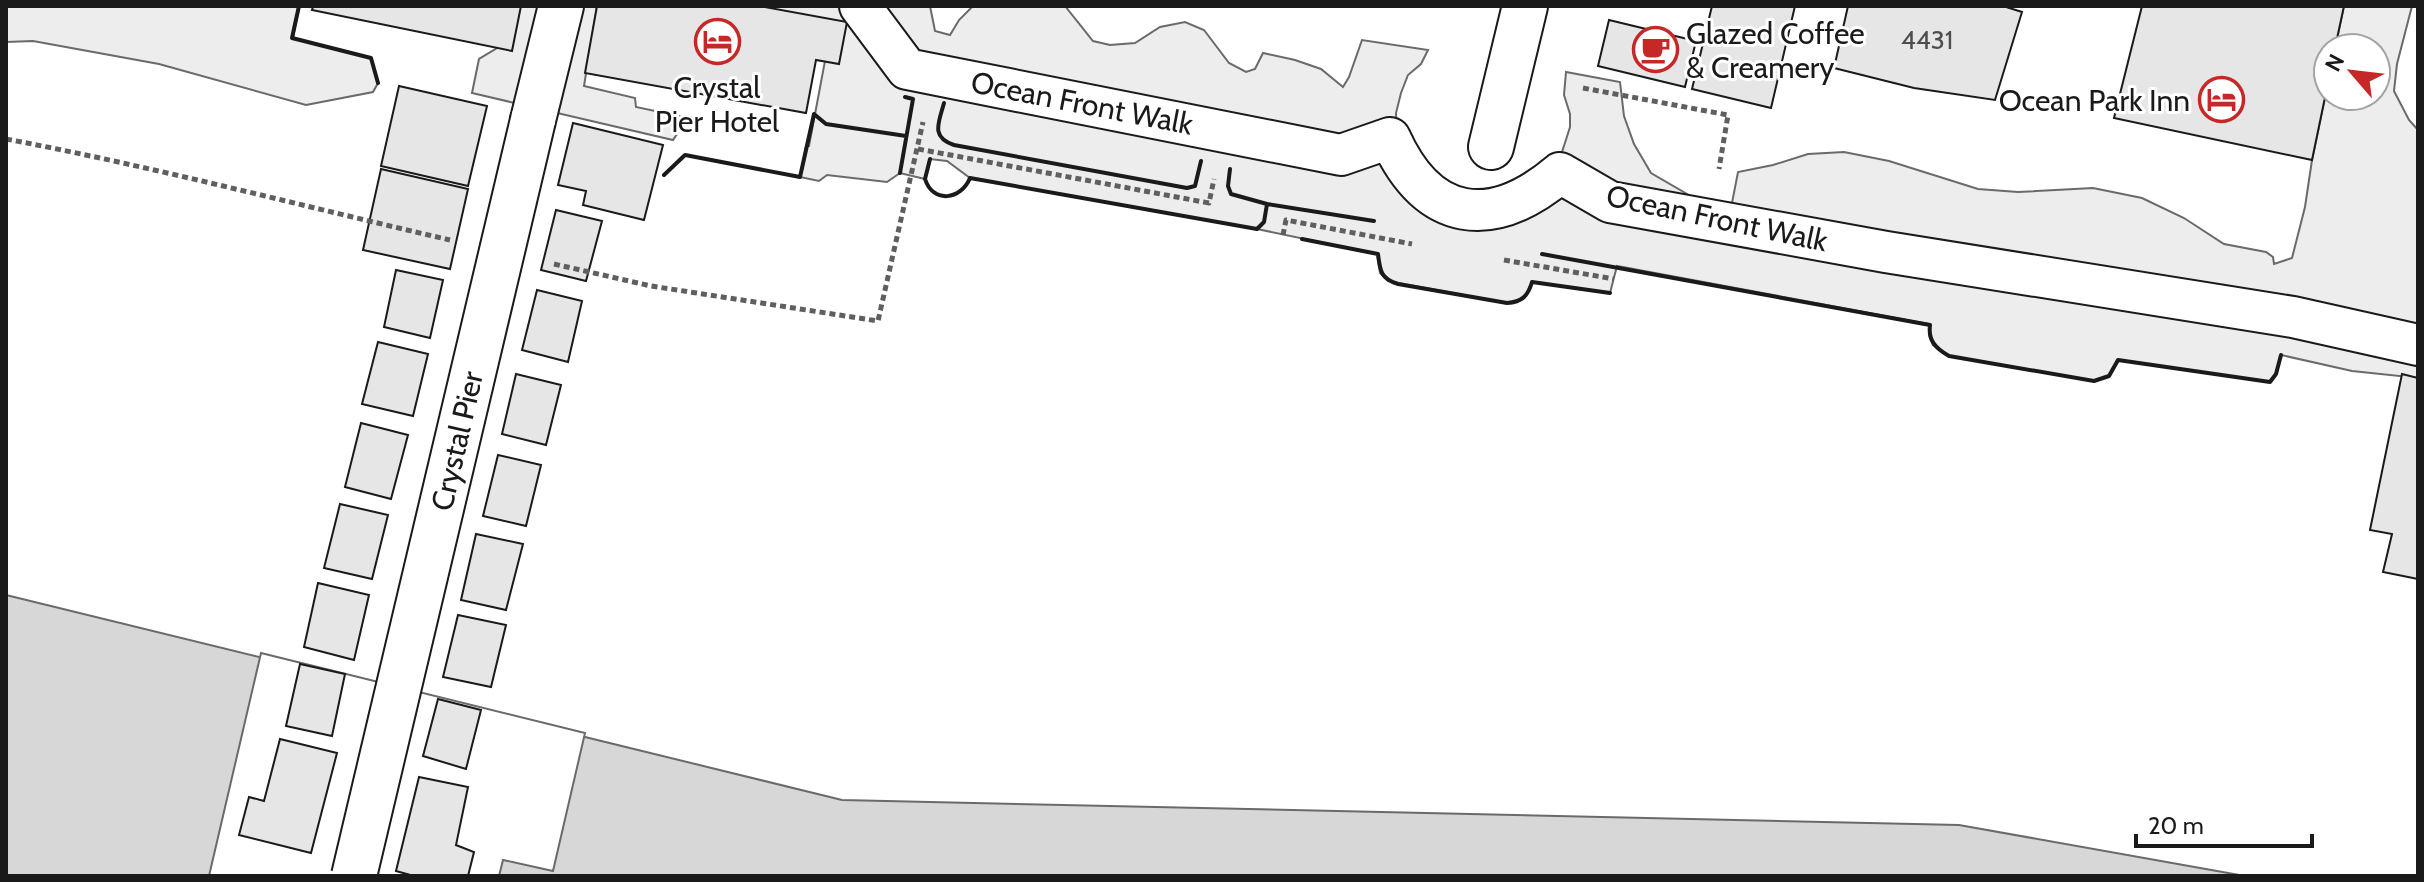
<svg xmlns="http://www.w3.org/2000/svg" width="2424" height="882" font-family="Cabin,sans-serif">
<rect width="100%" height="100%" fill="#fff"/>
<!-- built -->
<path fill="#ededed" stroke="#6a6a6a" stroke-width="2" d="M6,6H299L293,38L371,58L378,83L373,92L306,105L159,64L33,41L6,42Z
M521,6H597L584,86L635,98L636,107L688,118L673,140L472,93L479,59L497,48Z
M759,6H930L935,31L950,35L959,20L973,6H1065L1093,41L1110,45L1135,43L1160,27L1185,22L1204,30L1229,63L1246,72L1255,69L1263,53L1295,60L1321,69L1343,87L1349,77L1362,40L1428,50L1421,64L1408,75L1401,93L1396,113L1397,133L1459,199L1540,181L1562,152L1570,127V114L1564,95L1566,72L1620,82L1624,116L1634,144L1651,173L1701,202L1732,203L1738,172L1773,165L1808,154L1844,152L1889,161L1978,189L2018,192L2093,188L2142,198L2184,218L2224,244L2266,252L2273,257L2274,264L2292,258L2305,207L2312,160L2328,83V96H2376V48H2335L2344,6H2412L2397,64L2394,91L2409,120L2418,130V378L2352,371L2281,355L2276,374L2270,382L2119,360L2109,376L2094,381L1949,356L1933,345L1929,335V324L1617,266L1610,293L1532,282L1524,298L1517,302L1507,303L1388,281L1380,273L1377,254L1257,229L970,178L947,161L930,159L925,179L900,173L887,182L827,175L819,181L800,177L806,146H809L825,61Z"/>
<!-- water -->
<path fill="#d7d7d7" stroke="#6a6a6a" stroke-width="2" d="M6,595L842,800L1959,825L2245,876H6Z"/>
<!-- pier -->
<path fill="#fff" stroke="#6a6a6a" stroke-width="2" d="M261,653L585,733L553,871L503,860L499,876H209Z"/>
<!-- building -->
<path fill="#e6e6e6" stroke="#1a1a1a" stroke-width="2" d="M313,6H521L512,51L312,10Z
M597,6H759L847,22L839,64L816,60L806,113L585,73Z
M1712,6H1795L1771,108L1692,89Z
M1848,6H2003L2022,12L1995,100L1914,88L1834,68Z
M2142,6H2344L2335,48H2328V83L2312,160L2114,118Z
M1609,20L1696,41L1685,87L1598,66Z
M399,86L487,106L468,186L381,166Z
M573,123L663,145L644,220L583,205L586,191L558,185Z
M381,169L468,189L450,269L363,250Z
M556,210L602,221L586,281L541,270Z
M396,270L443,280L430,338L384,327Z
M537,290L582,301L568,362L522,350Z
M378,342L428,354L413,416L362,404Z
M516,374L561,385L546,445L502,434Z
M2402,374L2418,378V579L2383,572L2392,534L2370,530Z
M361,423L408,435L391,499L345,487Z
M498,455L541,465L526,526L483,516Z
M340,504L388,515L372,579L324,568Z
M476,534L523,544L506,610L461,600Z
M318,583L369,595L354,660L304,647Z
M458,615L506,625L491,687L443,677Z
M300,664L345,674L332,736L286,726Z
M438,699L481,710L466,769L423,756Z
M280,739L337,753L311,853L239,835L249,797L264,801Z
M419,777L468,787L456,845L474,852L468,876H414L396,871Z"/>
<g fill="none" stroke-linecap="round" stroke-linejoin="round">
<defs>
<path id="pedestrian" d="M860,6L907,69L1341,155L1390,138C1428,222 1491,231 1560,173L1610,202L1886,252L2293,317L2418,345"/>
<path id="minor" d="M533,120L561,6
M1491,147L1525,6"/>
</defs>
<!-- pedestrian casing -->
<use href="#pedestrian" stroke="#1a1a1a" stroke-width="44"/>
<!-- minor casing -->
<use href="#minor" stroke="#1a1a1a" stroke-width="48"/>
<!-- path -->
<path stroke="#5f5f5f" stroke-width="5" stroke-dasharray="6 4" stroke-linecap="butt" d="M1583,88L1728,115L1719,169
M6,139C155,167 302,206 450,240
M918,149L1209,203L1214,179
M1283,235L1286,220L1412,244
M1504,260L1614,279
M554,264L651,286L878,321L923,122"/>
<!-- pedestrian -->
<use href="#pedestrian" stroke="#fff" stroke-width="40"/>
<!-- minor -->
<use href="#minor" stroke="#fff" stroke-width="44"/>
<defs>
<path id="minor-bridge" d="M354,876L533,120"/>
</defs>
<!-- minor-bridge casing -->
<use href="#minor-bridge" stroke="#1a1a1a" stroke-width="48" stroke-linecap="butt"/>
<!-- minor-bridge -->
<use href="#minor-bridge" stroke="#fff" stroke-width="44"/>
<!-- wall -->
<path stroke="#1a1a1a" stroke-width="4" d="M299,6L292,38L371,58L378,83
M944,103C939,122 930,137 954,145L1187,188L1195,186L1201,161
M930,159L925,179C933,204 961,200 970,178L1257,229L1264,222L1267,204L1374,221
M1230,169L1228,186L1231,194L1267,204
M900,173L913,99L905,97
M664,175L685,155L800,177L814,114L826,124L906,136
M1302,239L1378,254C1380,271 1381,279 1398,284L1507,303C1522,302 1528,296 1532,282L1610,293
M1542,254L1930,325C1928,340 1935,348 1949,356L2094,381L2109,376L2118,360L2270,382L2276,374L2281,355"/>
</g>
<!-- icons -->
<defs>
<symbol id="hotel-ring" viewBox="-11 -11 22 22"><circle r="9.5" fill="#fff" stroke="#c62828" stroke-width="1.5"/><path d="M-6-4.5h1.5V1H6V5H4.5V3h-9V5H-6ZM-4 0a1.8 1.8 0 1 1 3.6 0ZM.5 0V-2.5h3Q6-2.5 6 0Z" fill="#c62828"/></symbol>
<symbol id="cafe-ring" viewBox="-11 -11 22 22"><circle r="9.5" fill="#fff" stroke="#c62828" stroke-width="1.5"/><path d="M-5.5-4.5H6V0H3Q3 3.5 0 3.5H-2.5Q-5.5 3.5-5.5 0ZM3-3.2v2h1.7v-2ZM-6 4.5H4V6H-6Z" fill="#c62828"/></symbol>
</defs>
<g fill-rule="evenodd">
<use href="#hotel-ring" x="692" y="16" width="51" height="51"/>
<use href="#cafe-ring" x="1630" y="24" width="51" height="51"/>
<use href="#hotel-ring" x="2196" y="74" width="51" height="51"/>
</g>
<g text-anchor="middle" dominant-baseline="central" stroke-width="6" stroke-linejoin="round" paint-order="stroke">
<!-- number labels -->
<g font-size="26" fill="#4d4d4d">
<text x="1927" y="40">4431</text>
</g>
<!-- poi labels -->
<g font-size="30" fill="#1a1a1a" stroke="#fff" text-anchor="start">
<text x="1686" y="33">Glazed Coffee<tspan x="1686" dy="34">&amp; Creamery</tspan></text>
<text x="717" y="87" text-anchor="middle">Crystal<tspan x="717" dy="34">Pier Hotel</tspan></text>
<text x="2190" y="100" text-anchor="end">Ocean Park Inn</text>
</g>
<!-- street labels -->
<g font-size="30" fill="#1a1a1a" stroke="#fff">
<text transform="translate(1082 103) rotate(11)">Ocean Front Walk</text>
<text transform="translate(1717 218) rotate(12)">Ocean Front Walk</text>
<text transform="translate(457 441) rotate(-77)">Crystal Pier</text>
</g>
</g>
<!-- border -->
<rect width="2424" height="882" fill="none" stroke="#1a1a1a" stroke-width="16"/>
<!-- north arrow -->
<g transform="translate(2352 72) rotate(298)"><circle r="38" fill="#ffffff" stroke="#a3a3a3" stroke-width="2"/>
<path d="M0-6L14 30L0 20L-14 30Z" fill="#c62828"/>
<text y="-12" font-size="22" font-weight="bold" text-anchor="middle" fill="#1a1a1a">N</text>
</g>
<!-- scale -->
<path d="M2136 834v12h176v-12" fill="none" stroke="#1a1a1a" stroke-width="4"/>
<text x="2148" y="834" font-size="24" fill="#1a1a1a" stroke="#ffffff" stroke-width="6" paint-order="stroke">20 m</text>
</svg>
